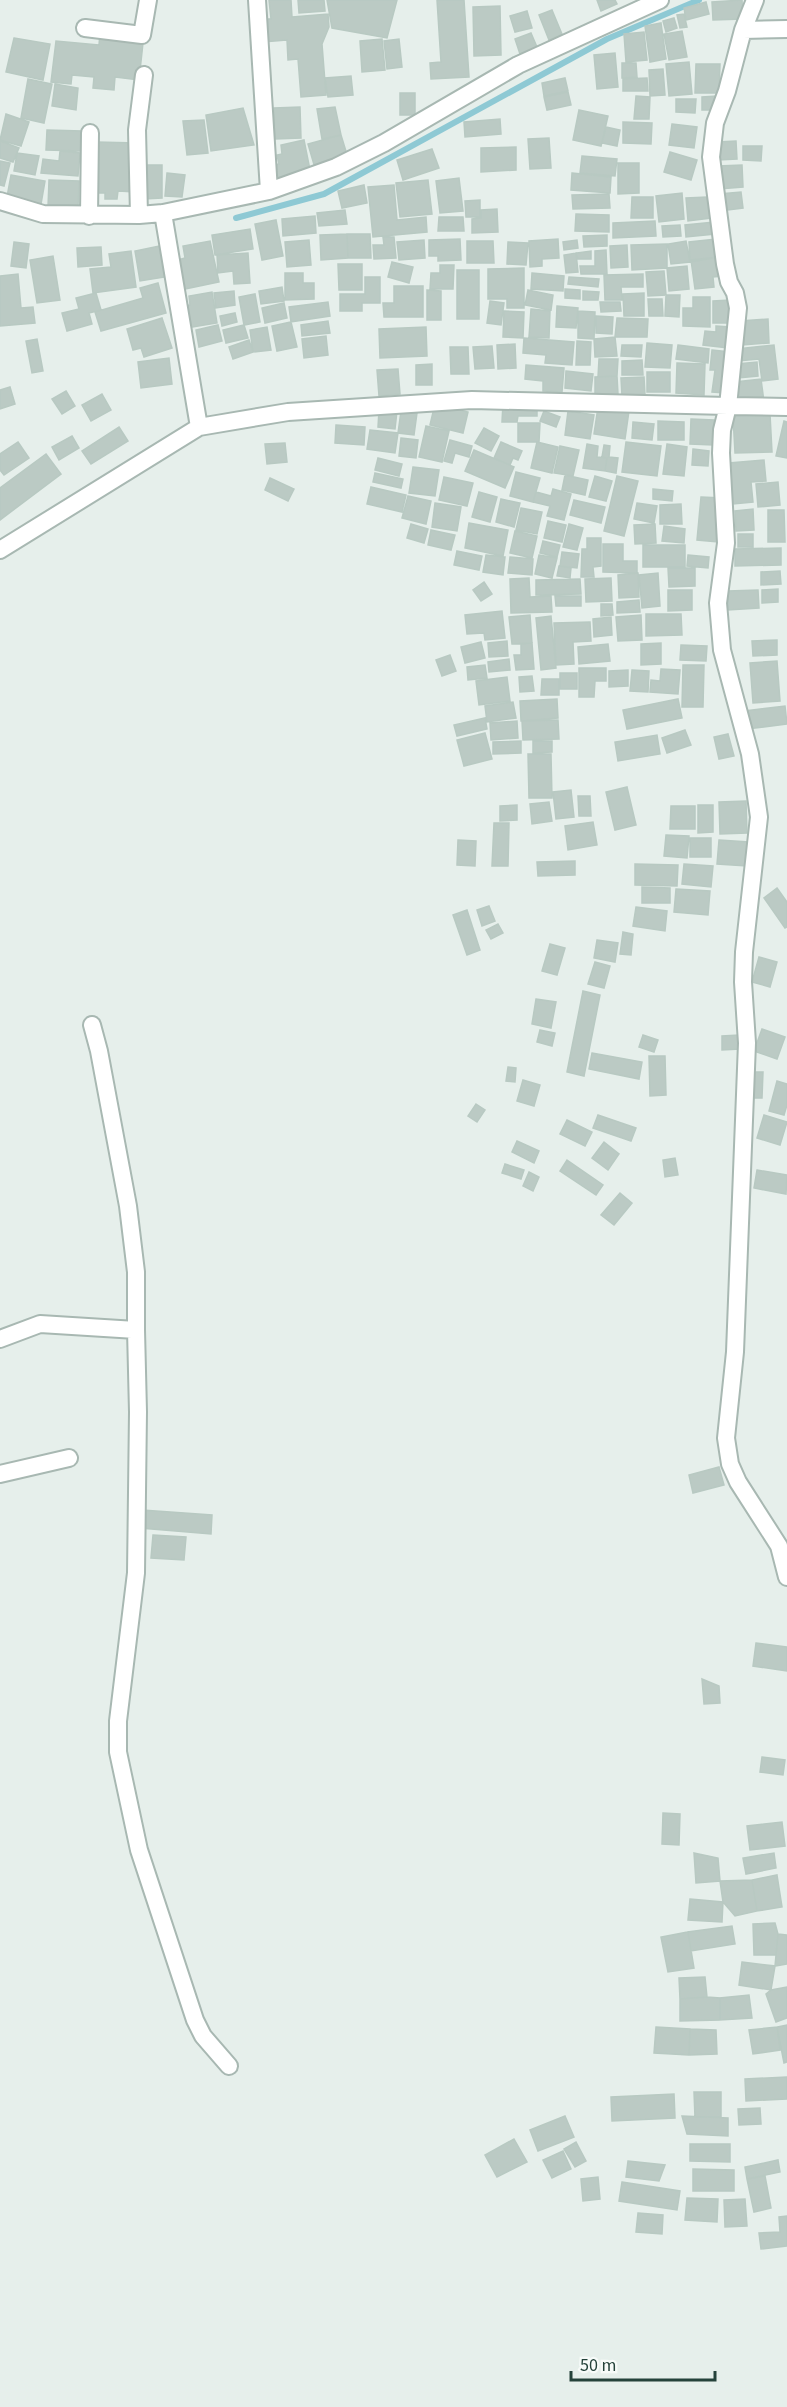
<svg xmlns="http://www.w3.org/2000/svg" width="787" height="2407" font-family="'Source Sans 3',sans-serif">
<rect width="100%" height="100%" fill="#e6efeb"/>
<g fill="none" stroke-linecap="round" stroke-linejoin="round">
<!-- stream -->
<path stroke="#8ec9d4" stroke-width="6" d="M236,218L324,194L607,39L699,0"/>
</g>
<!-- building -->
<path fill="#bbcac4" stroke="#b8c9c2" stroke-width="1.5" d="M269,0H291L292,17L328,14L329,27L322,44L326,95L301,97L298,59L288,60L287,40L263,42L262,19H271Z
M298,0H324L325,11L299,13Z
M327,0H397L387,38L332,28Z
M437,0H464L469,77L431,79L430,63L441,62Z
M597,0H615L617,4L601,11Z
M742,0L743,19L713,20L712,2Z
M706,2L709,14L686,20L684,8Z
M500,6L501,55L474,56L473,7Z
M552,10L562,34L549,40L539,15Z
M527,11L532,28L515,32L510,16Z
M684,14L687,27L680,28L677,15Z
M674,18L677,28L666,32L663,21Z
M661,23L666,59L650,62L645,26Z
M682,31L687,57L669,60L664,34Z
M644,32L647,60L626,62L624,34Z
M100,33L124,36L123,41L143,43L139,80L115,77L114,90L93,88L94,77L72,75L71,84L51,82L56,41L99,45Z
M531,33L537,47L520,54L515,39Z
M14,38L50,44L43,80L6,72Z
M382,39L385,70L362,72L360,41Z
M399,39L402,67L387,69L384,41Z
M615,53L618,87L597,89L594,55Z
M689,62L692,94L669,96L666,64Z
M622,63H636L637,77L622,78Z
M696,64H720L719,93H695Z
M663,69L665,95L650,96L649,70Z
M351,76L353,95L328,97L325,78Z
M565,78L568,91L544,96L542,83Z
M647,78L648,91H623V79Z
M28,79L52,84L44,123L21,118Z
M55,84L78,88L76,110L52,106Z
M568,92L571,105L547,110L544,97Z
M400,93H415V115H400Z
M636,96L650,97L649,119H634Z
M717,96L718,110H702V97Z
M676,99H696L695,113L676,112Z
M300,107L301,138L275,139L274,108Z
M335,107L341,135L322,139L317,109Z
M243,108L254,145L211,151L206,115Z
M579,110L608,116L601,146L573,140Z
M6,114L29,122L21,146L0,140Z
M500,119L501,134L465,137L464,122Z
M204,120L208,153L187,155L183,121Z
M623,122L652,123L651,144L623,143Z
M672,124L697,127L694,148L669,145Z
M606,127L620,130L617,146L602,143Z
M47,130L82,131L81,151L46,150Z
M341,135L348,158L315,168L308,144Z
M549,138L551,168L530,169L528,139Z
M304,140L311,175L276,182L272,165L279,164L277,155L282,154L281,145Z
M0,141L19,148L13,162L0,158Z
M736,141L737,159L718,160L717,142Z
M96,142L137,143L135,192L118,191L117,199H105V193H94Z
M743,146H762L761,161L743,160Z
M516,147V170L481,172V148Z
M432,149L439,168L403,180L397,160Z
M60,151L80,153L78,176L41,173L43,159L59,161Z
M670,152L697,160L691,180L664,172Z
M17,153L39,156L35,175L14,171Z
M582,156L617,159L615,176L580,173Z
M0,161L10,163L4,186L0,185Z
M618,163H639V193L618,194Z
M144,165H162V198L144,199Z
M742,165L743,187L719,189L718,166Z
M167,173L185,175L182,197L165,196Z
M572,173L611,177L610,193L571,190Z
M11,175L45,181L41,204L7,197Z
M459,178L463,211L440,213L436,181Z
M49,180L79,181L78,208L48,207Z
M428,180L432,214L400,217L396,183Z
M364,185L367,203L342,208L338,191Z
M394,185L397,220L426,217L427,232L373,237L368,187Z
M741,192L743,208L720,211L719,194Z
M682,193L684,219L659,222L656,196Z
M609,194L610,208L573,209L572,195Z
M632,197H653V218H631Z
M707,197L711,218L688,221L686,198Z
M480,200V217H466L465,201Z
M497,209L498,232L472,233V219L481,218V210Z
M345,210L347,224L319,226L317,213Z
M576,214L609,215V232L575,231Z
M315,216L316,233L283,236L282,219Z
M439,217H463L464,231H438Z
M276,220L283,256L262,260L255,224Z
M655,221L656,236L613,238V223Z
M714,222L715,234L686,237L685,225Z
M680,225L681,236L663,237L662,226Z
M250,229L253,249L215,255L212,235Z
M347,234L348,258L321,260L320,235Z
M347,234H370L371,258H348Z
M607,235V246L584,247L583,236Z
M383,237H394L396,258L374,259L373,245H384Z
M460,239L461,260L438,261V256H429V240Z
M558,239L559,258L542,259V266L530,267L529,241Z
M716,239L719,257L690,262L689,242Z
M309,240L311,265L287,267L285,242Z
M424,240L425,258L399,260L397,242Z
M577,240L578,248L564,250L563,242Z
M210,241L219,282L180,290L174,261L185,258L183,246Z
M467,241H493L494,263H467Z
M686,241L690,262L671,264L668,244Z
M14,242L29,244L26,268L11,266Z
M508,242L528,243L526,265L507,264Z
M667,244V268L632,270L631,245Z
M627,245L628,267L611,268L610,246Z
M160,246L165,277L140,281L135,251Z
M101,247L102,265L78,267L77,248Z
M606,250L607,274H581L580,266H595V251Z
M131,251L136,287L93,293L90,269L111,267L109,254Z
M591,251V259H578L576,253Z
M248,253L250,283L234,284L233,271L218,273L217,255Z
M576,253L578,272L566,273L564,255Z
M53,256L60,300L37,303L30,260Z
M719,257L722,276L713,277L714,287L695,289L691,260Z
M392,262L413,267L409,283L388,277Z
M338,264H362V290H339Z
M440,265H454L453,289H430L431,273H440Z
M687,266L689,289L669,291L667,268Z
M524,268V308H507V299H488V269Z
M457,270H479V319H457Z
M664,271L666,295L648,296L646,272Z
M285,273H303V283H314V299L285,300Z
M532,273L564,276L563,291L531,289Z
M18,274L21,308L33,307L35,323L0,326V276Z
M643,274V287H621L622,300H605L604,275Z
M365,277H380V303H362V311H340V294H365Z
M569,277L599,279L598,287L568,284Z
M158,283L166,313L101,331L95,312L143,298L140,288Z
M394,286H423V317H384L383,303H394Z
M282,287L284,301L261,304L259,291Z
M565,289L580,290V299L565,298Z
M427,290L441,291V320H427Z
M528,290L553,295L551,310L525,305Z
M234,291L235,305L216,308L214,293Z
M583,291L599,292L598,300H583Z
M212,292L217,323L187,328L183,306L190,305L189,296Z
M96,293L101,310L89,313L92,324L67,331L62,313L79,309L76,298Z
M644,293V316H624L623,294Z
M255,294L260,322L244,325L239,297Z
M666,295H680L679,317L665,316Z
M693,297H710V327L683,326V308H693Z
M648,299H662L663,316H649Z
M730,300V323H713V301Z
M490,301L504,303L501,325L487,323Z
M328,302L330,316L291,322L289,307Z
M600,302H620L621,311L601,312Z
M284,303L287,318L265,323L262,308Z
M557,306L578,308L576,328L556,327Z
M531,309L550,311L549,338L529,337Z
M504,311L524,312L523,338L503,337Z
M578,311L595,312L594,339L578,338Z
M235,313L237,322L222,326L220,316Z
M596,316L613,317L612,334L596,333Z
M162,318L172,348L144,357L141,348L133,350L127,329Z
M617,318L648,319L647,337H615Z
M768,319L769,343L742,345L740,321Z
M328,321L330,333L302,336L301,325Z
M291,322L297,347L277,351L272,326Z
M218,325L222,341L199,347L196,330Z
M244,325L248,338L226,343L223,330Z
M716,326L730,327L728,348L703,345L705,331L716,332Z
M267,327L271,350L253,352L250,330Z
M426,327L427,356L380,358L379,329Z
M326,336L328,355L304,358L302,339Z
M615,337L617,356L595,357L594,339Z
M524,338L574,342L572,365L545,363L546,355L523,353Z
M37,339L43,371L32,373L26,341Z
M249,340L253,352L233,359L229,347Z
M577,341L591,342L590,365H576Z
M647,343L672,345L670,368L645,367Z
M515,344L516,368L498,369L497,345Z
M622,345H642L641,357L621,356Z
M678,345L709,349L708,363L676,359Z
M774,345L778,379L762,381L759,359L738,361L737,349Z
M492,346L494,368L475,369L473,347Z
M450,347H468L469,374H451Z
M712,350L730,352L725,393L712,392L715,370H710Z
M169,358L172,384L141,388L138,362Z
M599,359H618L617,376L598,377Z
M642,360L643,375H622V361Z
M757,362L758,376L738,378L737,364Z
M677,363L705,364L704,395L676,393Z
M432,364V385H416V365Z
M526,365L564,368L562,392L543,391V381L525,379Z
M398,369L400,394L379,396L377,370Z
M566,371L593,374L591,391L565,388Z
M647,372H670V392H647Z
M617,376L618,394L595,395V377Z
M644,377L645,395L622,396L621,378Z
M761,379L764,402L737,399L735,382Z
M10,387L15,404L0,409V390Z
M66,391L75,406L62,414L52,399Z
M102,394L111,410L91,421L82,405Z
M503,403L537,404V416H518L517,422H502Z
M435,404L468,412L463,433L430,425Z
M598,407L629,411L625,439L594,434Z
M379,410L397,411L395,429L378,427Z
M401,411L417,413L414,435L398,433Z
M544,411L560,417L556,427L540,421Z
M568,411L594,415L590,439L565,435Z
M770,414L772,452L735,453L733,416Z
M691,419L714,420L713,445L690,444Z
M658,421L684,422V440H658Z
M784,421L787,422V458L776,456Z
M633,422L654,424L652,440L632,438Z
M518,423H540L539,442H518Z
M336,425L365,427L364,445L335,443Z
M426,426L449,431L442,462L419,457Z
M119,427L128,441L91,464L82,451Z
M484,428L499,436L491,451L475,443Z
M370,430L398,433L395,453L367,449Z
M72,436L79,448L59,460L52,447Z
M401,438L418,440L416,458L399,456Z
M450,440L472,446L469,457L455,453L452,463L444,461Z
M18,442L29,458L4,475L0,470V454Z
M501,442L522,451L518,460L513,458L510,465L494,458Z
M537,442L558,447L552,473L531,468Z
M626,442L661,446L657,476L622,472Z
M285,443L287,462L267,464L265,444Z
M587,444L598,446L597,457L607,458L605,471L583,468Z
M667,444L687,447L684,476L663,474Z
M604,445L610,446L609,457L618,458L616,473L605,471L607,458L602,457Z
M560,446L579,450L573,476L554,473Z
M693,449L709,451L708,466L692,465Z
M474,450L514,467L505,488L465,471Z
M46,454L61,474L0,520V488Z
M378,458L402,464L399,476L375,470Z
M764,460L766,481L751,482L753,502L733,504L729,463Z
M413,467L439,470L435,496L409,493Z
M516,472L540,478L533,502L510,496Z
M375,473L403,479L401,488L373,482Z
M565,475L588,480L585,495L562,490Z
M595,476L612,481L606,501L589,497Z
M617,476L638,481L624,536L604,531Z
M444,477L473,483L467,506L439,500Z
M270,478L294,489L288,501L265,490Z
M778,482L780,505L758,507L756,484Z
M371,487L406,495L402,512L367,504Z
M553,489L571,494L564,520L547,516L550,506L533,502L536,492L551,496Z
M653,489L673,491L672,501L653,499Z
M479,492L497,497L490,522L472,517Z
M408,496L431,501L426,524L402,518Z
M701,497L722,498L718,542L697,540Z
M501,499L520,503L514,527L496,522Z
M574,500L605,507L601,523L570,515Z
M435,503L461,507L457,531L432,527Z
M637,503L657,506L654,523L634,519Z
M681,504L682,524H660V505Z
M521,508L542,512L537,534L516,530Z
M753,509L754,530L736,531L735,511Z
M768,510H784L785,542H768Z
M548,521L566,525L562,542L544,538Z
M469,523L508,530L503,556L465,548Z
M411,524L428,529L424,543L407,538Z
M569,524L583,528L577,550L563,547Z
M655,524L656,543L635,544L634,525Z
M664,526L685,529L684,543L662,541Z
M431,530L455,535L451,550L428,545Z
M515,531L537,536L532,558L510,553Z
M738,534H753V547H738Z
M587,538H601V566L593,567L594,577H581L582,549H587Z
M543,541L560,545L557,557L540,553Z
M603,544H623V561H637V573L603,572Z
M643,545H685V567H643Z
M781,548V565L735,566V549Z
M457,551L482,556L479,570L454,565Z
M562,552L579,554L577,568L560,566Z
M486,555L505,557L503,575L483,572Z
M539,555L557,558L552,578L535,574Z
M688,555L709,557L708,568L687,566Z
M510,557L533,559L532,575L508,573Z
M559,566L571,568L570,578L557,576Z
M668,568H695V586L669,587Z
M780,571L781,584L761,585V572Z
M638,573L639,597L619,598L618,575Z
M658,573L660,606L642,608L639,575Z
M529,578L530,597L551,596L552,612L511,613L510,579Z
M611,578L612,601L586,602L585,579Z
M580,579L581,594L536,595V580Z
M484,582L492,594L481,601L473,590Z
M778,589V602L762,603V590Z
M668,590H692V610L668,611Z
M758,590L759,608L728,610V591Z
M555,596H581V606H556Z
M639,600L640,612L617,613V602Z
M601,604H612L613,615L601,616Z
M502,611L505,638L485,640L484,633L467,634L465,615Z
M646,614H681L682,635L646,636Z
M530,615L532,643L512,644L509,617Z
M641,615L642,640L618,641L616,617Z
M551,616L556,668L541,670L536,618Z
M611,617L612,635L594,637L593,619Z
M590,622L591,641L573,642L574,664L556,665L554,623Z
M777,640V655L753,656L752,641Z
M507,641L508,656L489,657L488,643Z
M481,642L485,658L465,663L461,647Z
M532,643L534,669L516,670L514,655H521V644Z
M661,643V664L641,665V644Z
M608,644L610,661L579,664L578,647Z
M681,645L707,646L706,661L680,660Z
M450,655L456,671L442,676L436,660Z
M509,659L510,670L489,672L488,662Z
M777,661L780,701L753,703L750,663Z
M485,665L487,678L468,680L467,667Z
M683,665H704L703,707H682Z
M579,668H606V681H595L594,697H579Z
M661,669L680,670L678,694L650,692L651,680L660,681Z
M628,670V686L609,687V671Z
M632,670L649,671L648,692L630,691Z
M560,673H577V689H560Z
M532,676L534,691L520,692L519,677Z
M507,677L510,701L479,705L476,681Z
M542,679H559V695H541Z
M557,699L558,718L521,721L520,701Z
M678,699L682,718L627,729L623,710Z
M513,702L516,718L487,722L485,706Z
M785,706L787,724L747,729L745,711Z
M485,718L487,729L457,736L454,725Z
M558,720L559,739L523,740L522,721Z
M517,721L518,738L491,740L490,723Z
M685,730L691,745L667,753L662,738Z
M485,733L492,759L464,766L457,740Z
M728,734L734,756L719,759L714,737Z
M657,735L660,754L618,761L615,742Z
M521,741V753L493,754V742Z
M533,741H552V752L533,753Z
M528,754H551L552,798H529Z
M627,787L636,825L615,830L606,792Z
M571,790L574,817L556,819L553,792Z
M578,796H590L591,816H579Z
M746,801L747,833L720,834L719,802Z
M549,802L552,821L532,824L530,804Z
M517,805V820L500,821V806Z
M698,805H713V832L698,833Z
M671,806H695V829H670Z
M593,822L597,845L568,850L565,826Z
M494,823H509L508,866H492Z
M666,835L689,836L687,858L664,856Z
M690,838H711V857H690Z
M458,840L476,841L475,866L457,865Z
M719,840L749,842L747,866L717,864Z
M575,861V875L538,876L537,862Z
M635,864L678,865L677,886L635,885Z
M684,864L713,866L711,887L682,884Z
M642,887L670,888V903H642Z
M777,888L787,902V927L785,928L764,898Z
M676,889L710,891L708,915L674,912Z
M489,906L495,921L482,926L477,910Z
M636,907L667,911L665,931L633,926Z
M467,910L480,950L467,955L453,915Z
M498,924L503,933L491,939L486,930Z
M623,932L633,934L631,955L620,954Z
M597,940L618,943L615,962L594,958Z
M550,944L565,948L557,975L542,971Z
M759,957L777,962L770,987L752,982Z
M595,962L610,966L604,988L588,984Z
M583,991L600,995L584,1076L567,1072Z
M536,999L556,1002L551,1028L532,1024Z
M762,1029L785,1037L777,1059L754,1051Z
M540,1030L555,1033L552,1046L537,1042Z
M643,1035L658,1040L654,1052L639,1047Z
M739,1035L740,1049L722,1050V1036Z
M592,1053L642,1062L639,1079L589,1069Z
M649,1056H665L666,1095L650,1096Z
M508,1067L516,1068L515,1082L506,1081Z
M752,1072H763L762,1098H752Z
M523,1080L540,1085L534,1106L517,1101Z
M777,1081L787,1084V1105L784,1115L769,1111Z
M476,1104L485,1110L477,1122L468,1116Z
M598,1115L636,1128L631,1141L593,1128Z
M764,1115L787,1122L780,1145L757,1138Z
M567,1120L592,1132L585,1146L560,1134Z
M517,1141L539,1151L534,1163L512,1152Z
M604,1142L619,1154L608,1170L592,1158Z
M675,1158L678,1175L665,1177L663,1160Z
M567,1160L603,1185L596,1195L560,1171Z
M505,1164L524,1170L521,1179L502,1173Z
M757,1170L787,1175L786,1194L754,1188Z
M529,1172L539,1177L533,1191L523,1186Z
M620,1193L632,1203L614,1225L601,1215Z
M719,1467L724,1485L693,1493L689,1475Z
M142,1510L212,1515L211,1534L140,1528Z
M153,1535L186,1537L184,1560L151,1558Z
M756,1643L787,1647V1671L753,1666Z
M702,1679L719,1686L720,1703L704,1704Z
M762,1757L785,1760L783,1775L760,1772Z
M663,1813L680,1814L679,1845L662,1844Z
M782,1822L785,1846L750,1850L747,1826Z
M694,1853L718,1858L720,1881L696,1883Z
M774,1853L776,1868L746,1874L743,1858Z
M777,1875L782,1907L757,1911L752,1880Z
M752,1880L757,1911L735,1916L723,1902L720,1881Z
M690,1899L723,1902L722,1922L688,1920Z
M775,1923L778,1934L776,1955H754L753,1924Z
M732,1926L735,1944L691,1951L688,1932Z
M688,1932L694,1968L668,1972L661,1937Z
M778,1934L787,1935V1964L775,1966Z
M742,1962L775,1966L771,1990L739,1985Z
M705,1977L707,1997L680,1999L679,1978Z
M787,1987V2018L776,2022L766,1994L771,1990Z
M749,1995L752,2018L720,2020V1998Z
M707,1997L720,1998V2020L680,2021V1999Z
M787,2025V2062L784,2063L777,2027Z
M656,2027L690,2029L689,2055L654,2053Z
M777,2027L780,2050L753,2054L749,2030Z
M690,2029L716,2030L717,2054L689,2055Z
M787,2077V2099L746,2101L745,2079Z
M694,2092H721V2117H695Z
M674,2094L675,2118L612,2121L611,2097Z
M760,2108L761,2124L739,2125L738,2109Z
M565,2116L574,2137L538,2151L530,2130Z
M682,2116L728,2118V2136L687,2134Z
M514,2139L527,2162L497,2177L485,2155Z
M576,2142L586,2161L575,2167L564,2149Z
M690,2144H730V2162L690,2161Z
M563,2151L571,2169L552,2178L543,2160Z
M778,2160L780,2172L747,2179L745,2167Z
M628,2161L665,2165L659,2181L626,2177Z
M693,2169L734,2170V2191H693Z
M765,2176L771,2208L754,2212L747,2179Z
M598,2177L600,2199L583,2201L581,2179Z
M622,2182L680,2191L677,2210L619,2201Z
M687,2198L718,2199L717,2222L685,2220Z
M745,2199L747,2226L725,2227L724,2200Z
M638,2213L663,2215L662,2234L636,2232Z
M787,2216V2246L761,2249L759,2233L780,2232L779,2217Z"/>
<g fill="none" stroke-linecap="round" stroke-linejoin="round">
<defs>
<path id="minor" d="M257,0L269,191
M755,0L743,30L727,91L715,123L711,157L725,264L729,282L735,293L738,308L728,406L787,407
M85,28L142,35L148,0
M743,30L787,29
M0,201L43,214L139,215L163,213L269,191L336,167L384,143L518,65L660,0
M163,213L199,427L288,412L472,400L728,406L722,430L721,453L726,543L718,603L722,650L750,754L759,817L744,952L743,982L747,1043L735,1352L726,1438L730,1464L738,1482L779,1546L787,1577
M139,215L137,130L144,75
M89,216L90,133
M0,550L199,427
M92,1025L99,1051L128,1206L136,1272V1330
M0,1339L40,1324L136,1330L138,1412L136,1573L118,1721V1752L139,1850L195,2020L203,2036L229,2066
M0,1474L69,1458"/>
</defs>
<!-- minor casing -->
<use href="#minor" stroke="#a8b8b2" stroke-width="20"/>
<!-- minor -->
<use href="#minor" stroke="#fff" stroke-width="16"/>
</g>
<!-- scale -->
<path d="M571 2371v9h144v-9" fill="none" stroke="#24423a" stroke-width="3"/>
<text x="580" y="2371" font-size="18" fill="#24423a" stroke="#f7fbf9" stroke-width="4.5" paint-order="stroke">50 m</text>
</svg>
